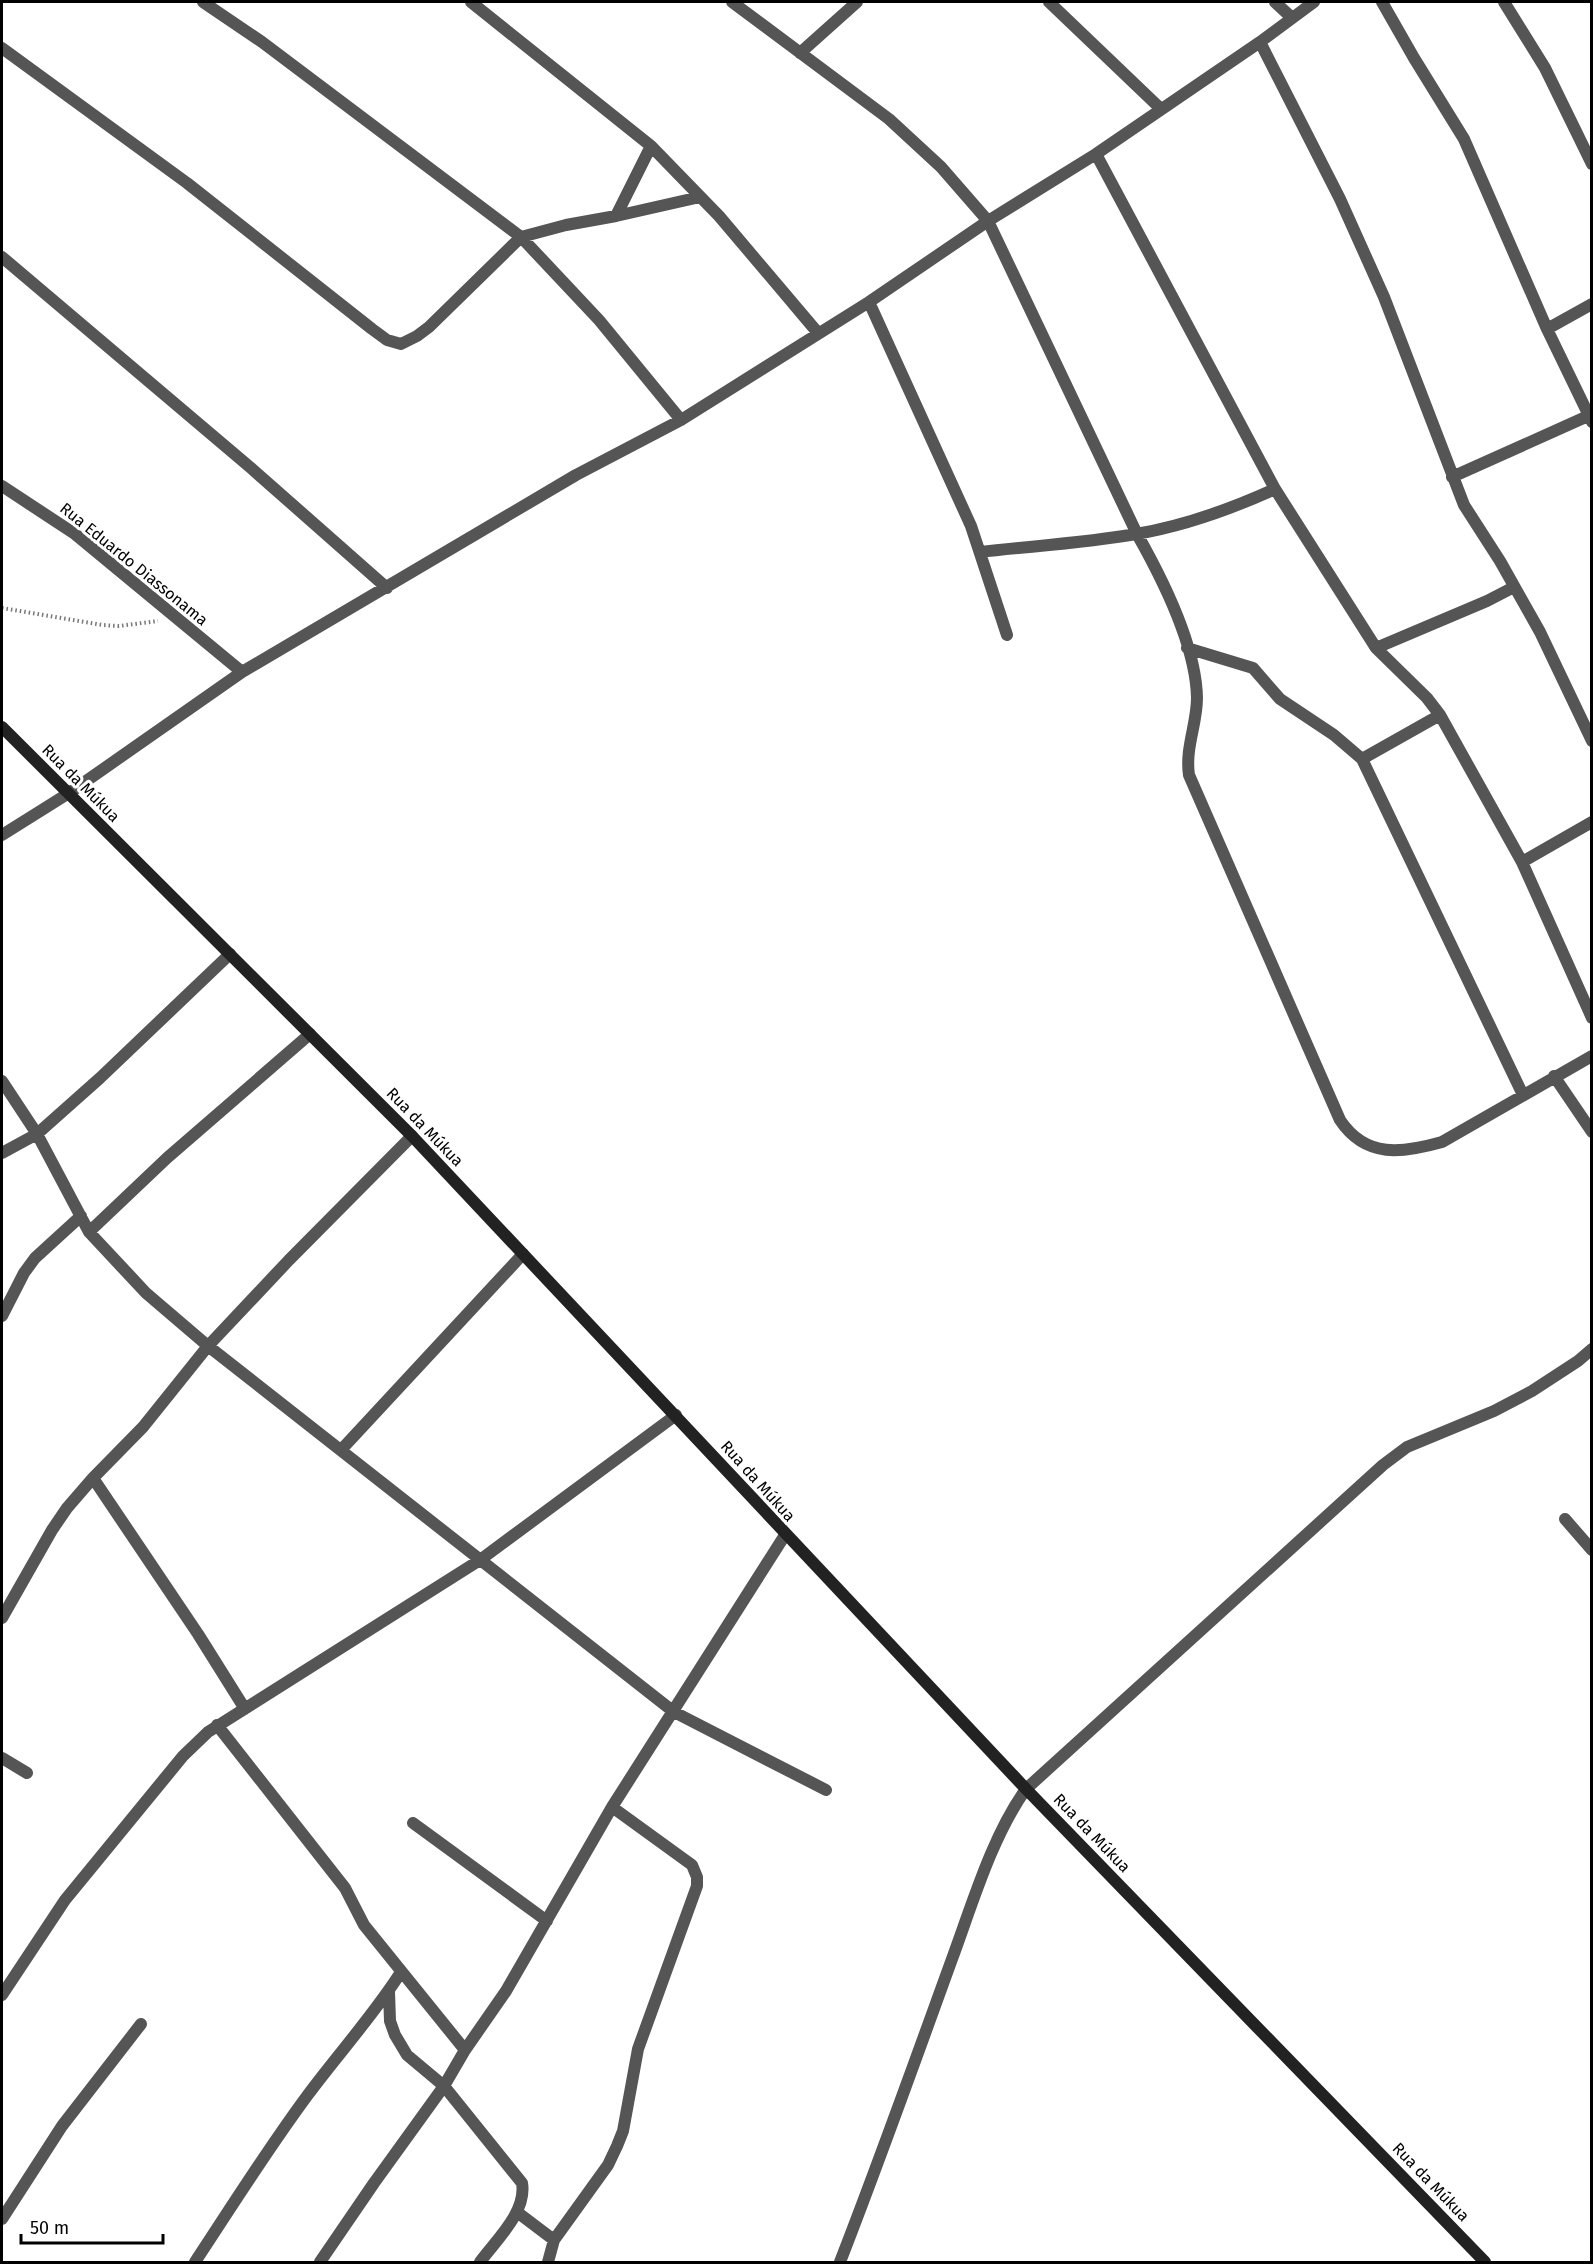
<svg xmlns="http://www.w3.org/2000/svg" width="1593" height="2264" font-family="'Fira Sans',sans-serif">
<rect width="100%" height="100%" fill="#fff"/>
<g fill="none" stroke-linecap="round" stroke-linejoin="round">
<!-- path -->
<path stroke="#777" stroke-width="4" stroke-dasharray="1.5 3" stroke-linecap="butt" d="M2,608L102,625L119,626L158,621"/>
<!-- street -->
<path stroke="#555" stroke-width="12" d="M203,2L262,42L521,237L599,320L681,420
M471,2L651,146L719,216L818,333
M732,2L889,119L941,167L988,221L1137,534C1162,578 1196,646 1197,698C1197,724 1185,748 1189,775L1340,1120C1366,1159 1403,1153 1442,1142L1592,1056
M1049,2L1161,109
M1275,2L1291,17
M1382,2L1414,58L1464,139L1547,329L1592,422
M1504,2L1545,68L1592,164
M1260,42L1340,199L1384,297L1464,505L1500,561L1540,632L1592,741
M2,48L187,183L372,329L387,340L401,344L417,336L429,327L521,237L566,225L616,216L700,197
M800,53L857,2
M1096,154L1275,489L1376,648L1427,698L1440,715L1522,862L1592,1018
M616,216L651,146
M2,257L251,468L387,588
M869,302L971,526L1007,635
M1547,329L1592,304
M1452,477L1588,416
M2,486L75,534L242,672
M980,552C1032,546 1085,543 1136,534C1184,526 1231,509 1275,489
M1187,648L1253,668L1280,699L1334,735L1362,759L1523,1095
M1376,648L1487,601L1514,587
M1362,759L1440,715
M2,835L69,793L242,672L576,475L681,420L869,302L988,221L1096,154L1260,42L1314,2
M1522,862L1592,822
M1554,1076L1592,1132
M2,1081L37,1134L89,1232L146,1293L208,1346L674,1712L826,1790
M2,1153L37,1134L100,1078L230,954
M89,1232L167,1158L310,1034
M2,1316L24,1273L35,1258L81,1216
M341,1450L523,1254
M93,1478L198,1634L245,1709
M1565,1519L1592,1550
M2,1618L52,1530L67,1508L93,1478L143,1427L208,1346L289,1260L412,1136
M217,1725L345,1888L364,1925L465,2050
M2,1758L27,1773
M413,1823L547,1921
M389,1992L390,2021L395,2035L407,2055L444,2086L522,2183C527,2212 496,2240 480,2262
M2,1995L65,1900L183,1756L208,1732L480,1560L676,1415
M517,2212L554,2240L548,2262
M2,2219L62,2126L141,2024
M554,2240L608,2165L617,2146L623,2131L638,2049L697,1886V1877L692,1865L612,1807
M195,2262C232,2206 267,2150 307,2096C338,2054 373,2016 401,1972
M320,2262L374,2183L444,2086L465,2050L506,1991L612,1807L785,1535
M840,2262C879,2162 915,2061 952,1959C972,1905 992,1836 1026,1789L1383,1465L1407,1447L1494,1411L1532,1391L1578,1361L1592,1349"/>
<!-- secondary -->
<path stroke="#222" stroke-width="12" d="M2,727L412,1136L1026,1789L1485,2262"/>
</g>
<g text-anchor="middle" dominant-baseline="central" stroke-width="6" stroke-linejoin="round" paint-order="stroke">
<!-- street labels -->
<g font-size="16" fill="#000" stroke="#fff">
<text transform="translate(134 564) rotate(39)">Rua Eduardo Diassonama</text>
<text transform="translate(81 783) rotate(45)">Rua da Múkua</text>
<text transform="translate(425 1127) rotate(46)">Rua da Múkua</text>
<text transform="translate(758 1481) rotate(48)">Rua da Múkua</text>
<text transform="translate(1092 1833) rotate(46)">Rua da Múkua</text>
<text transform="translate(1431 2182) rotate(46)">Rua da Múkua</text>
</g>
</g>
<!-- border -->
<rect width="1593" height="2264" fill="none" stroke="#000000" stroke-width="6"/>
<!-- scale -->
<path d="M21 2234v9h142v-9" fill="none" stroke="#000000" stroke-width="3"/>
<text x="30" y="2234" font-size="18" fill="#000000" stroke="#ffffff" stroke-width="4.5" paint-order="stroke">50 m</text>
</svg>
